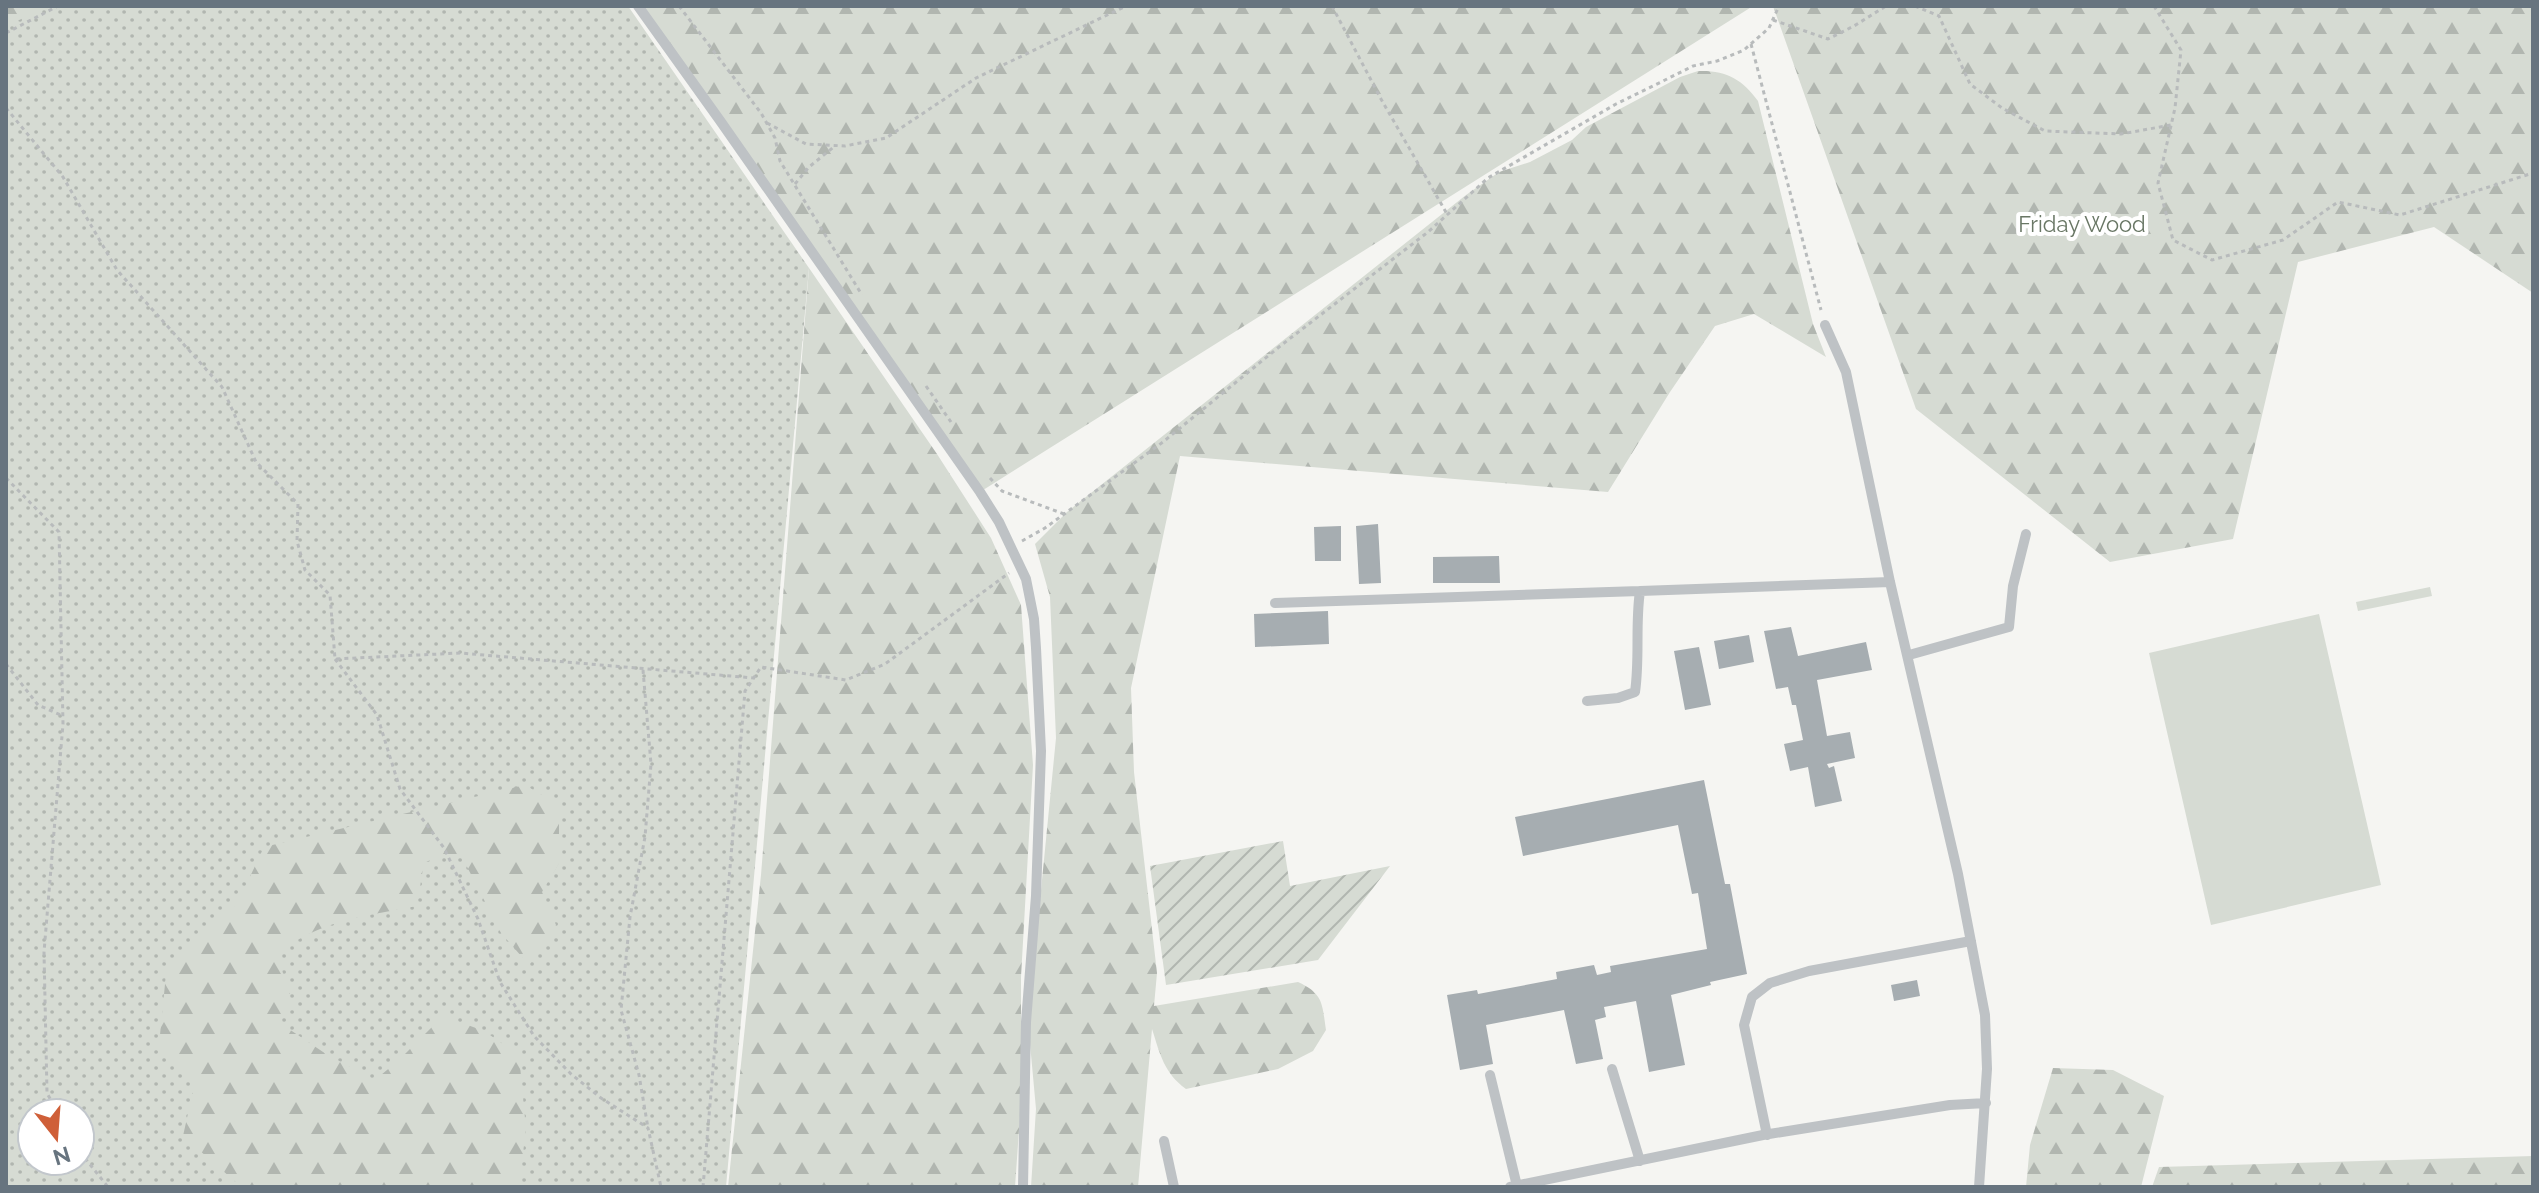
<svg xmlns="http://www.w3.org/2000/svg" width="2539" height="1193" font-family="Raleway,sans-serif">
<defs>
<pattern id="grass-dots" width="8" height="8" patternUnits="userSpaceOnUse" patternTransform="scale(2)"><rect width="8" height="8" fill="#d6dbd3"/><path d="M2 2h.1M6 6h.1" fill="none" stroke="#b1b6b0" stroke-width="1.8" stroke-linecap="round"/></pattern>
<pattern id="forest-firs" width="22" height="20" patternUnits="userSpaceOnUse" patternTransform="scale(2)"><rect width="22" height="20" fill="#d6dbd3"/><path d="M5 1l3.5 6h-7zM16 11l3.5 6h-7z" fill="#b1b6b0"/></pattern>
<pattern id="garden-furrows" width="10" height="10" patternUnits="userSpaceOnUse" patternTransform="scale(2)"><rect width="10" height="10" fill="#d6dbd3"/><path d="M-1 1l2-2M0 10L10 0M9 11l2-2" fill="none" stroke="#b1b6b0"/></pattern>
</defs>
<rect width="100%" height="100%" fill="#f5f5f2"/>
<!-- grass -->
<path fill="url(#grass-dots)" fill-rule="evenodd" d="M6,6H628L809,268L726,1187H6ZM32,1113H80V1161H32Z"/>
<!-- forest -->
<path fill="url(#forest-firs)" d="M6,6H50L6,26Z
M638,6H1753L980,492Z
M1773,6H2533V293L2434,227L2298,262L2233,539L2110,562L1916,409Z
M1698,71C1726,70 1742,79 1758,101L1813,324L1826,357L1754,314L1715,326L1670,392L1608,492L1180,456L1131,688L1134,772L1157,973L1154,1006L1298,982C1324,994 1322,1004 1326,1030L1313,1051L1278,1069L1186,1089C1164,1073 1160,1054 1152,1029L1138,1187H1031L1036,1109L1028,1022L1056,738L1050,597L1035,544L1067,512L1466,195L1499,172L1530,162L1572,140L1586,127L1680,77Z
M809,268L937,454L991,538L1021,605L1033,765L1021,977V1101L1015,1187H728L761,875Z
M525,785L559,805V863L542,892L556,925L529,965L501,933L460,853L424,862L417,906C367,916 317,920 277,955L290,995L280,1023L326,1054L375,1080L399,1060L443,1016L484,1031L519,1055L526,1129L520,1177L509,1187H243L238,1184L183,1136L195,1082L159,1045L167,964L237,904L264,847Z
M2053,1068L2113,1070L2164,1096L2141,1187H2026L2030,1145Z
M2533,1156V1187H2152L2159,1167Z"/>
<!-- park -->
<path fill="#d6dbd3" d="M2430,587L2432,596L2358,611L2356,602Z
M2319,614L2381,885L2211,925L2149,653Z"/>
<!-- garden -->
<path fill="url(#garden-furrows)" d="M1283,841L1290,886L1390,866L1318,960L1166,985L1150,866Z"/>
<!-- building -->
<path fill="#a6adb1" d="M1378,524L1381,583L1359,584L1356,526Z
M1341,526V561H1315L1314,527Z
M1499,556L1500,583H1433V557Z
M1328,611L1329,644L1255,647L1254,614Z
M1791,627L1798,656L1866,642L1872,670L1817,680L1827,736L1850,732L1855,758L1827,764L1829,768L1834,766L1842,801L1815,807L1808,767L1790,771L1784,744L1803,740L1796,705H1792L1788,687L1776,689L1764,631Z
M1749,635L1754,662L1719,669L1714,641Z
M1699,647L1711,705L1685,710L1674,651Z
M1704,780L1725,884H1730L1747,974L1710,982L1711,985L1671,995L1685,1065L1649,1072L1636,1001L1604,1007L1606,1017L1595,1020L1603,1059L1576,1064L1564,1010L1486,1025L1493,1064L1460,1070L1447,995L1477,990L1478,994L1557,979L1556,972L1594,965L1597,975L1611,972L1610,966L1707,949L1698,893L1692,894L1678,825L1523,856L1515,817Z
M1917,980L1920,996L1894,1001L1891,985Z"/>
<g fill="none" stroke-linecap="round" stroke-linejoin="round">
<!-- path -->
<path stroke="#b8bbbc" stroke-width="3" stroke-dasharray="4 4" stroke-linecap="butt" d="M679,6L761,113L775,138L780,161L862,295
M1332,6L1381,99L1447,214
M1915,6L1939,16L1970,84L2002,108L2045,131L2121,134L2171,125
M2154,6L2181,50L2175,108L2158,183L2173,240L2212,260L2283,240L2338,202L2400,215L2533,173
M1773,20L1828,39L1854,26L1886,6
M6,33L58,6
M1751,44L1821,310
M6,108L63,177L117,270L222,387L256,462L298,504L297,541L305,570L330,595L335,659L460,653L754,678
M767,123L806,144L845,146L886,138L976,78L1126,6
M795,184L809,167L835,146
M926,386L951,422
M6,478L59,532L63,724L44,952L47,1093L58,1113
M990,478L1002,491L1064,514
M1022,541L1045,528L1163,442L1279,347L1428,232L1488,178L1616,104L1661,82L1693,66L1717,61L1744,50L1769,28L1779,6
M335,659L377,715L400,789L444,848L478,919L500,982L534,1036L571,1074L601,1098L648,1128L661,1187
M6,664L38,705L63,716
M643,670L651,764L645,837L630,917L621,1010L639,1075L648,1128
M80,1152L108,1187
M703,1187L745,691L761,667L846,680L885,664L1009,573"/>
<!-- service -->
<path stroke="#bec2c5" stroke-width="10" d="M638,6L721,122L980,492L999,522L1026,579L1034,619L1036,648L1041,751L1036,896L1026,1022L1023,1187
M1825,325L1846,372L1890,582L1958,874L1985,1015L1987,1069L1979,1187
M1275,603L1640,591
M1909,655L2009,627L2013,586L2026,534
M1587,701L1618,698L1635,692C1640,658 1635,625 1640,591L1890,582
M1612,1069L1640,1161
M1490,1075L1517,1186
M1767,1135L1744,1025L1752,997L1770,983L1809,971L1971,941
M1164,1141L1174,1187
M1510,1187L1763,1135L1950,1105L1986,1103"/>
</g>
<g text-anchor="middle" dominant-baseline="central" stroke-width="8" stroke-linejoin="round" paint-order="stroke">
<!-- park labels -->
<g font-size="22" fill="#697765" stroke="#fff">
<text x="2082" y="224">Friday Wood</text>
</g>
</g>
<!-- border -->
<rect width="2539" height="1193" fill="none" stroke="#67747f" stroke-width="16"/>
<!-- north arrow -->
<g transform="translate(56 1137) rotate(163)"><circle r="38" fill="#ffffff" stroke="#c2c7cc" stroke-width="2"/>
<path d="M0-6L14 30L0 20L-14 30Z" fill="#cf5f38"/>
<text y="-12" font-size="22" font-weight="bold" text-anchor="middle" fill="#67747f">N</text>
</g>
</svg>
